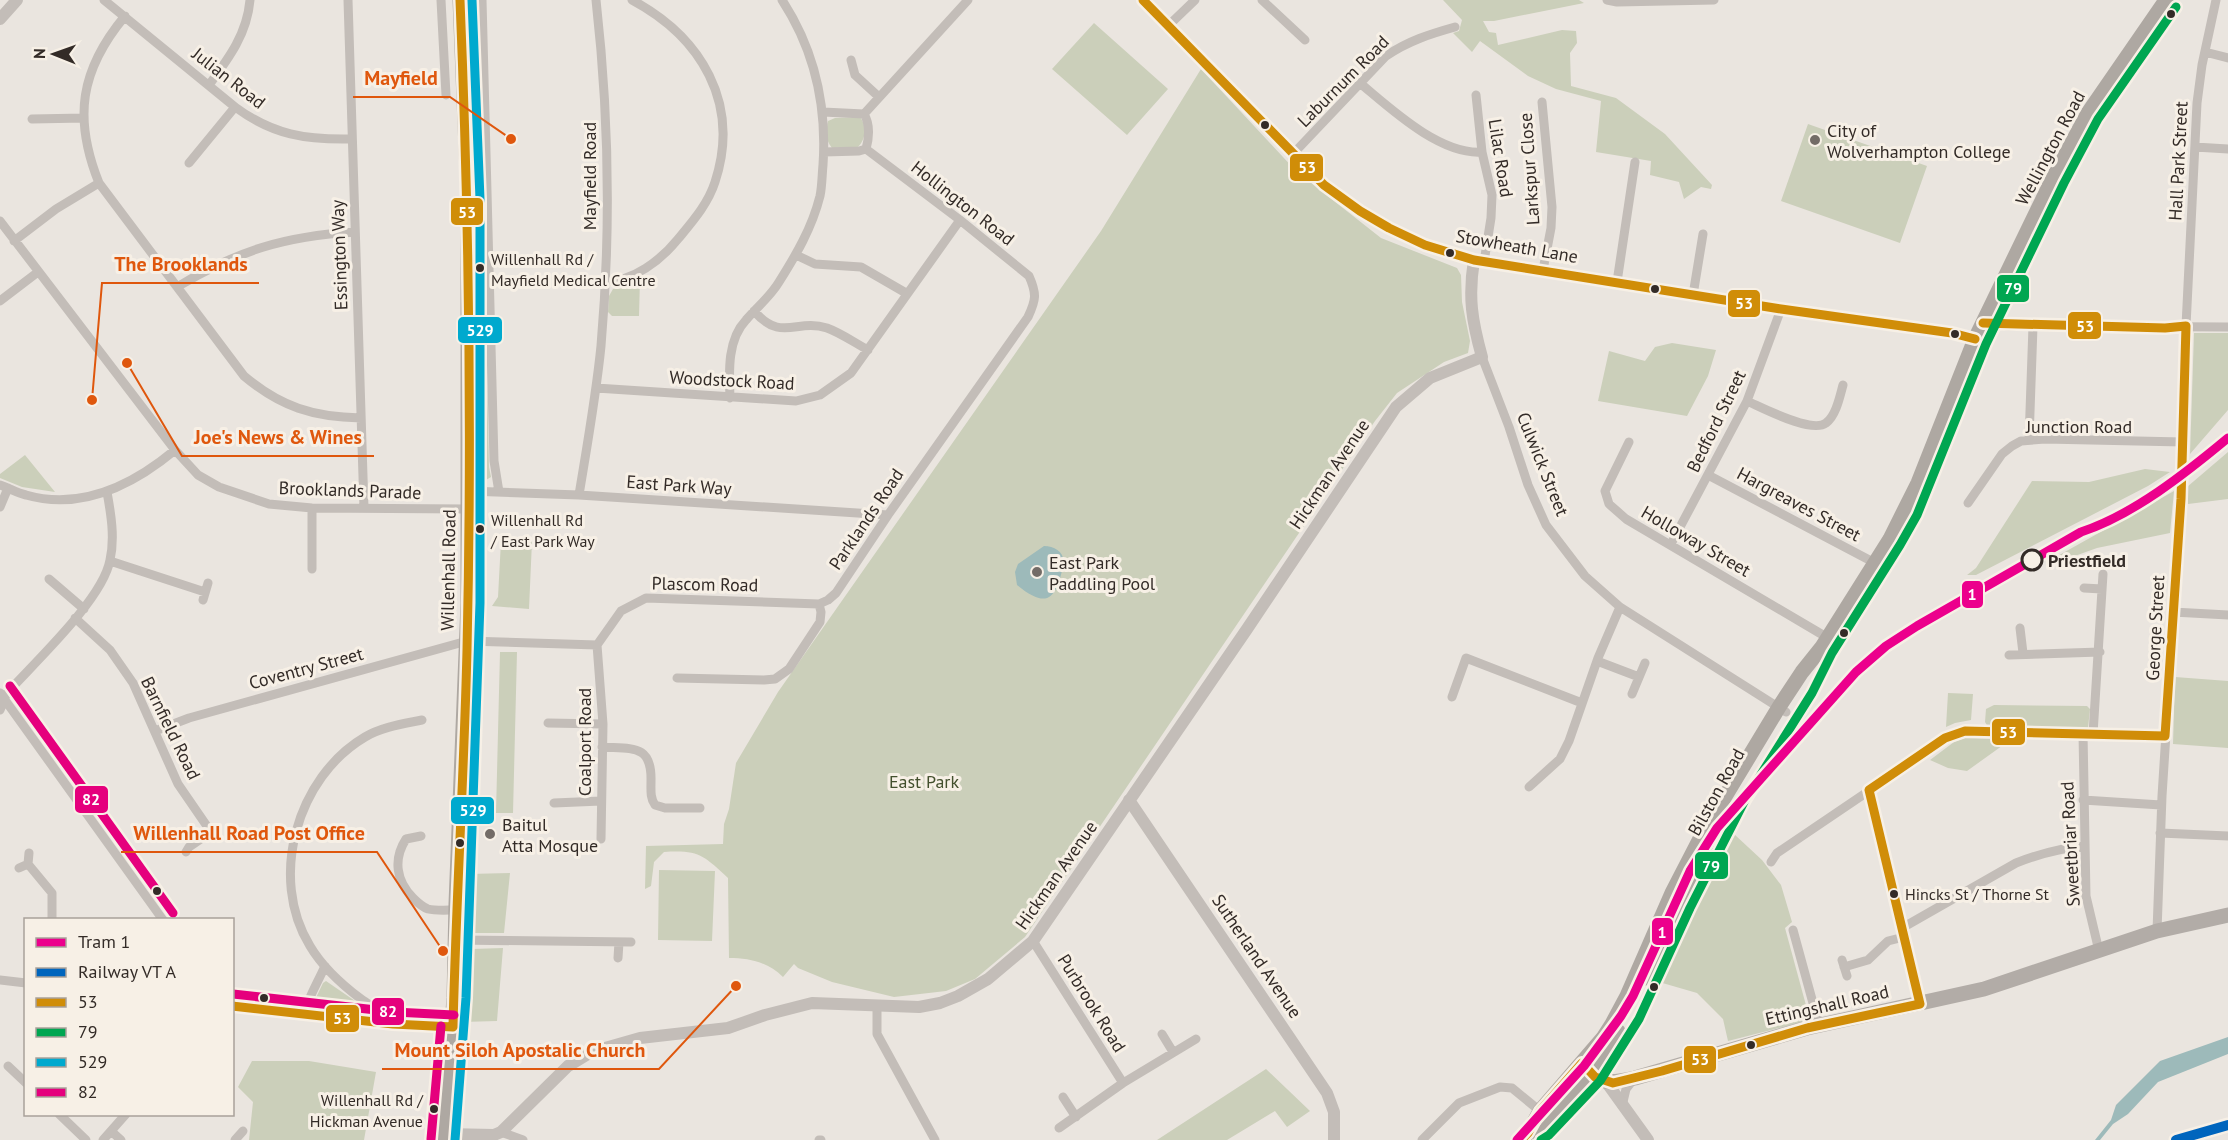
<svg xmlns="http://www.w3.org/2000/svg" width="2228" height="1140" font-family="'PT Sans',sans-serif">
<rect width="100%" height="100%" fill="#eae5df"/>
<!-- green -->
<path fill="#cbcfba" d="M465,0H475L480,87L489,467L491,477L486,480L478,477L475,233Z
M1443,0H1579L1584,3L1494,21H1483L1489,32L1496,33L1498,45L1562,30L1576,31L1577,43L1570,53L1571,86L1616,98L1665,134L1712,185L1711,189L1701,187L1684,199L1679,182L1650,175L1651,161L1596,152L1601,101L1556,89L1528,76L1480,41L1472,52L1453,33L1459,31L1462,20Z
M1094,23L1168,89L1127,135L1052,69Z
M1201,69L1296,171L1381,238L1457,268L1461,275L1462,302L1470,341L1468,353L1444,362L1397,393L1375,421L1025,937L975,979L946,991L894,997L832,982L798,968L794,964L783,977C768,962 749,958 729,958L728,878C703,855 699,850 664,852L654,862L651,886L645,889L646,846L723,844L724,824L729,809L736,763L778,692L1101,231Z
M860,117C867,126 866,139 858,147L832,148C825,140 826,131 828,121L835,118Z
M1808,124L1927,166L1900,243L1781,201Z
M640,278L639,316H612L608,312L609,296L613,289Z
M2194,333H2228V410L2190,454Z
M1672,343L1716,350L1708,376L1687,416L1598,401L1609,351L1645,361L1655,347Z
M2228,452V499L2188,504L2187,487Z
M25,455L55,492L22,487L0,478V474Z
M2145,469L2170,472L2148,486L1976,575H1967L1976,568L2032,481L2089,482Z
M2174,491L2170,533L2097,548L2058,562L2054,558Z
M501,541H532L529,609L492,606L498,597Z
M500,652H517L513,813H496Z
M2175,677L2228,681V748L2173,744Z
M1948,693L1973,694L1971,720L1955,723L1946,727Z
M1994,705L2087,706L2090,709L2088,728L2086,730L1988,727L1985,722L1986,709Z
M1965,738L2006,739V743L1967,771L1948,768L1930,760L1954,742Z
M1734,834L1762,860L1781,885L1792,922L1785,928L1810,1020L1728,1041L1723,1019L1697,993L1659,982L1694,902Z
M659,870L715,871L712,941L658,940Z
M510,873L504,933H468V874Z
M503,948L497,1021L462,1022L469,951L472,949Z
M326,981L358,1003L355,1011L316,1006L313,1004L323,983Z
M252,1061H309L376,1072L364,1140H249L253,1102L238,1087Z
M1266,1069L1310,1111L1287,1127L1275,1111L1227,1140H1157Z"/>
<!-- water -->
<path fill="#9dbaba" d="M1044,546C1054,546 1063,551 1064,562C1057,594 1051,613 1017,585L1015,572L1018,564Z
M2228,1037V1054L2158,1082L2128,1114L2113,1124L2100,1140H2095L2111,1120L2116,1105L2160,1061Z"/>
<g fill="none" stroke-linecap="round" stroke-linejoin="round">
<!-- minor -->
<path stroke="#c3bdb8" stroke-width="9" d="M104,0L235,107C273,135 306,140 352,139
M348,0L364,508
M441,0L446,95
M482,0L494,461L499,492
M1262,0L1305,40
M1607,0L1617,2L1714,0
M125,16C80,70 73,118 99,183L244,376C281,407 313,417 361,418
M1169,25L1195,0
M2205,52L2228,58
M851,60L855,75L879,97
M1361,84C1391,109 1440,155 1482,152
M209,85C229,58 247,34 250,0
M1476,95L1482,152L1492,195L1491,218L1484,262
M1542,102L1552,207L1551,228L1543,270
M823,112L864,114
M864,114L968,0
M864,114C870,124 869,138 866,149
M32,119L84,118
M2195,147L2228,149
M824,152L859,151L866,149
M1292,155L1386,56C1408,41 1430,34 1455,27
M189,163L235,107
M0,221L175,450L198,475L219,487L269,504L312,508L468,509
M14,241L56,209L99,183
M796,255L815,264L861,267L906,293
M605,281C633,282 661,260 678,239C692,222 708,204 715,182C741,103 701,37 632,0
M1617,282L1635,162
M177,287C237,251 284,236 355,232
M1693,295L1703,234
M0,301L38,272
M754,311C782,343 796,318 827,328C841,333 855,343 868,350
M1983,323L2009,326L2228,327
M1482,357L1509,427L1528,485L1546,525L1585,576L1620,607L1786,712
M596,388L796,401L820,395L851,373L960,220
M730,398C729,372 727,340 746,320C757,307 770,297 779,282C796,255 812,228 820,196C822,187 822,175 823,165C827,106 814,49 782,0
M1747,401C1763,408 1812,434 1826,423C1836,416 1840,396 1843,385
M2029,440L2033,326
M1629,442L1605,491L1609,504L1626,519L1828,638
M1708,475L1875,563
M0,485C9,488 17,493 26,495C82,511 133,485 175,450
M469,491L579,495L888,515
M579,495C587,446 596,396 601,346C611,231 609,115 596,0
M1968,503L2002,454L2012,446L2021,441L2045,439L2183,442
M0,507L8,488
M312,508V569
M1671,544L1747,401L1781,309
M110,561L205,592
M49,579L84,609
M2084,588L2102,589
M203,600L208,583
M2173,612L2228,615
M75,618L110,650L133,683L178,784L211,832L189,847L186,852
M2020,628L2023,653
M597,645L603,724L601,839
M2009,655L2100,652
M1597,661L1639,677
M677,678L764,680L775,679L789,669L820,622L821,612L819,604L828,600L836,593L888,515L1028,317C1036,300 1037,294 1029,276L960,220L866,149
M0,693L163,920
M1632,694L1645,663
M1452,697L1466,658L1582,703
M0,710L7,693C35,662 103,599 110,560C115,538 111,514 107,492
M548,723L603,724
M155,731L189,718L467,641L597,645L621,611L646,598L819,604
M2083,733L2086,896L2099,951
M2093,734L2103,574
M602,747C632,749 652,744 651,781C651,790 650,798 655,805L665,808H700
M1529,787L1560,759L1569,741L1598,658L1620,607
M1869,790L1920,1004
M2083,800L2161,805
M554,803L601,801
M2160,833L2228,836
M421,836L406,839C393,859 396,881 413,898C417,902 422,907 428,909C436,911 447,910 456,910
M1771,862L1777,853L1953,734L1971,730L2165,736
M28,864L52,893V920
M19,868L28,864L29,853
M1902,928L2016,863C2039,854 2060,848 2085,846
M1793,930L1819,1025
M2157,931L2162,796L2181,499L2186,326L2197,103L2202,65L2216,0
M455,940L631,942
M1033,941L1123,1083
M618,958L619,942
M1842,960L1847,976
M1844,967L1868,960L1888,941L1904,937
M0,980L26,983
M877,1005V1034L935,1140
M232,1006L393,1024L453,1027
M304,1014C308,998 318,982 325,966
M393,1024C384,1013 372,1007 361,999C341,984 323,968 310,946C268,878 297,777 365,737C382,727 403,724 422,720
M1162,1034L1173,1052
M8,1066L26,1083
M1063,1097L1076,1117
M1622,1106L1626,1089L1633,1080
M59,1114L86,1140
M1059,1128L1123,1083L1196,1039
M111,1131L121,1140
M501,1132L523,1140
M103,1140L126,1114
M235,1140L243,1131
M430,1140L444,1134
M819,1140H821
M1422,1140L1459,1103L1500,1087L1512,1088L1540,1111"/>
<!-- tertiary -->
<path stroke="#c3bdb8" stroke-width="12" d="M1143,0L1324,185L1360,211L1389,228L1425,245L1474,260L1781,309L1952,333L1975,339
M0,19L17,0
M1129,800L1327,1093L1334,1112V1140
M1607,1083L1648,1140
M444,1134L494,1135L501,1132L568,1066L591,1052L640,1038L728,1028L765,1015L812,1003L919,1007L940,1003L958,996L988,979L1033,941L1247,629L1396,407L1430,378L1482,357C1472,321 1468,297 1474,260"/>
<!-- primary -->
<path stroke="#b2aca7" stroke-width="15" d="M1583,1065C1598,1086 1613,1083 1635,1078L1807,1028L1984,989L2157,931L2228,915"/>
<!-- trunk -->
<path stroke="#aea8a2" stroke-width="15" d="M1646,978L1679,903L1719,824
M1530,1132L1540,1127L1591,1074L1618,1031
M443,1140L454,998L456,904L468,603V199L460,0
M1521,1140L1528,1133L1540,1111L1603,1038L1612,1024L1627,996L1672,893L1703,833L1779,707L1802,672L1822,647L1890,539L1918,483L1975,339L2053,178L2088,113L2166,0"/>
<defs>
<path id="bus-1" d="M1143,0L1324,185L1360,211L1389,228L1425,245L1474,260L1781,309L1952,333L1975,339
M1983,323L2165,328L2186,326
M2165,736L2181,499L2186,326
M1869,790L1945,738L1965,731L2165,736
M1869,790L1920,1004
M232,1006L393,1024L453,1027
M453,1027C456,901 464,776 467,650C472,434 469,217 460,0
M1521,1140L1528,1133L1540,1111L1582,1063L1595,1077L1613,1083L1662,1071L1807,1028L1920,1004"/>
<path id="bus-2" d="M1541,1140L1549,1135L1600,1081L1639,1019L1690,908L1745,800L1812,693L1832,653L1900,545L1917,515L1986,344L2064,183L2098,119L2176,7"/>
<path id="bus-3" d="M455,1140L466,998L480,603V199L472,0"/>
<path id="bus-4" d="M10,686L173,913
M233,994L394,1012L454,1015
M431,1139L441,1026"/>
</defs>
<!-- bus-1 casing -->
<use href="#bus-1" stroke="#f7f0e6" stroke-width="14"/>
<!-- bus-2 casing -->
<use href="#bus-2" stroke="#f7f0e6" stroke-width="14"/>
<!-- bus-3 casing -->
<use href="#bus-3" stroke="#f7f0e6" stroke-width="14"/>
<!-- bus-4 casing -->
<use href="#bus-4" stroke="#f7f0e6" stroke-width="14"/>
<!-- bus-1 -->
<use href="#bus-1" stroke="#d08d08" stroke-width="9"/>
<!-- bus-2 -->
<use href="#bus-2" stroke="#00a651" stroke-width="9"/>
<!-- bus-3 -->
<use href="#bus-3" stroke="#00a9ce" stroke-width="9"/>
<!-- bus-4 -->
<use href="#bus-4" stroke="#e5007d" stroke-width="9"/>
<defs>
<path id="rail-1" d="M2176,1140L2228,1125"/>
</defs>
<!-- rail-1 casing -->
<use href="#rail-1" stroke="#f7f0e6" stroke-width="15"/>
<!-- rail-1 -->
<use href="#rail-1" stroke="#0065bd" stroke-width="10"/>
<defs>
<path id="tram-1" d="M1517,1140L1584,1066L1621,1016L1633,996L1690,871L1717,828L1856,672L1886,646L1917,626L2081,532C2133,515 2186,473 2228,438"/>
</defs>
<!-- tram-1 casing -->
<use href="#tram-1" stroke="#f7f0e6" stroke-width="14"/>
<!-- tram-1 -->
<use href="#tram-1" stroke="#ec008c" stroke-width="9"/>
</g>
<!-- markers -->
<g fill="#332b27" stroke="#f7f0e6" stroke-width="2">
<circle cx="2171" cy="14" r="5"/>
<circle cx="1265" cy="125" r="5"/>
<circle cx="1450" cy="253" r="5"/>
<circle cx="480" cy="268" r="5"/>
<circle cx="1655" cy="289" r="5"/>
<circle cx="1955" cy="334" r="5"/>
<circle cx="480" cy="529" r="5"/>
<circle cx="1844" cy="633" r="5"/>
<circle cx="460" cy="843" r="5"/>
<circle cx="157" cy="891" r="5"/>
<circle cx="1894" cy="894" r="5"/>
<circle cx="1654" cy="987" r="5"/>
<circle cx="264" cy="998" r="5"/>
<circle cx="1751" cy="1045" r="5"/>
<circle cx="434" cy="1109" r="5"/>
</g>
<g fill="#736c67" stroke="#f7f0e6" stroke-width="2">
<circle cx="1815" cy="140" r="6"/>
<circle cx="1037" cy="572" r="6"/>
<circle cx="490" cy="834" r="6"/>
</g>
<circle fill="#f7f0e6" stroke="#332b27" stroke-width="3" cx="2032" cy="560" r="10"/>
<g text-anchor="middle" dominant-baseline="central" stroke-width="6" stroke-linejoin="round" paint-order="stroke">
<!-- bus labels -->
<g font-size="16" fill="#332b27" stroke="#f7f0e6" text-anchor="start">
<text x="491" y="259">Willenhall Rd /<tspan x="491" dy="21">Mayfield Medical Centre</tspan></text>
<text x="491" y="520">Willenhall Rd<tspan x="491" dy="21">/ East Park Way</tspan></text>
<text x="1905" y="894">Hincks St / Thorne St</text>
<text x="423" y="1100" text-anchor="end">Willenhall Rd /<tspan x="423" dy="21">Hickman Avenue</tspan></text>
</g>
<!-- street labels -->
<g font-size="18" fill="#332b27" stroke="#f7f0e6">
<text transform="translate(229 78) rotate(38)">Julian Road</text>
<text transform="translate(1343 81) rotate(-45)">Laburnum Road</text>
<text transform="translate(2050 148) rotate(-62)">Wellington Road</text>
<text transform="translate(1501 158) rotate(81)">Lilac Road</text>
<text transform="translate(2178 161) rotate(-87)">Hall Park Street</text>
<text transform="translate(1529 169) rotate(-94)">Larkspur Close</text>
<text transform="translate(589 176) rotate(-90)">Mayfield Road</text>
<text transform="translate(963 203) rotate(38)">Hollington Road</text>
<text transform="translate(1517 246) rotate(10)">Stowheath Lane</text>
<text transform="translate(339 255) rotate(-92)">Essington Way</text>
<text transform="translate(732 380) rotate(3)">Woodstock Road</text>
<text transform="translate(1716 421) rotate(-64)">Bedford Street</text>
<text x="2079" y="426">Junction Road</text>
<text transform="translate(1543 464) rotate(68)">Culwick Street</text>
<text transform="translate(1329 474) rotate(-56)">Hickman Avenue</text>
<text transform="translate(679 485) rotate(4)">East Park Way</text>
<text transform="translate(350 490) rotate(2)">Brooklands Parade</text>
<text transform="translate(1799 504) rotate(28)">Hargreaves Street</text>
<text transform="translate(866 519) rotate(-56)">Parklands Road</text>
<text transform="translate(1696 541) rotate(30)">Holloway Street</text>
<text transform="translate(448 570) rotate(-89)">Willenhall Road</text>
<text transform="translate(705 584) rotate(1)">Plascom Road</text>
<text transform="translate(2155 628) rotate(-87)">George Street</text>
<text transform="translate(306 668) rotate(-15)">Coventry Street</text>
<text transform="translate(171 728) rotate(64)">Barnfield Road</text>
<text transform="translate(584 742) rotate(-90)">Coalport Road</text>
<text transform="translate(1716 792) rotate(-61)">Bilston Road</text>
<text transform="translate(2070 844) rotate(-93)">Sweetbriar Road</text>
<text transform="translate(1056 875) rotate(-55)">Hickman Avenue</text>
<text transform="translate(1257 956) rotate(56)">Sutherland Avenue</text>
<text transform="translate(1092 1003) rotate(58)">Purbrook Road</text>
<text transform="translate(1827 1005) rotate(-13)">Ettingshall Road</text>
</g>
<!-- poi labels -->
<g font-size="18" fill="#332b27" stroke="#f7f0e6" text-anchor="start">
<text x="1827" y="130">City of<tspan x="1827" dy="21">Wolverhampton College</tspan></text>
<text x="1049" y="562">East Park<tspan x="1049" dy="21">Paddling Pool</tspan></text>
<text x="502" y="824">Baitul<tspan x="502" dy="21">Atta Mosque</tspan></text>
</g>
<!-- stop labels -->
<g font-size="18" font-weight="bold" fill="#332b27" stroke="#f7f0e6" text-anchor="start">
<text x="2048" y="560">Priestfield</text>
</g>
<!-- park labels -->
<g font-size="18" fill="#43502d" stroke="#f7f0e6">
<text x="924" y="781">East Park</text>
</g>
</g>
<!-- callouts -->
<path fill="none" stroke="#df570d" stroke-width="2" d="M511 139L450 97H353M92 400L102 283H259M127 363L182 456H374M443 951L377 852H121M736 986L659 1069H382"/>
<g fill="#df570d" stroke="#f7f0e6" stroke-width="2">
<circle cx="511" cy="139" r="6"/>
<circle cx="92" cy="400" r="6"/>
<circle cx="127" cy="363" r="6"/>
<circle cx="443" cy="951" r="6"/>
<circle cx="736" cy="986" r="6"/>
</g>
<g font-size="20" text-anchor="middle" font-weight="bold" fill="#df570d" stroke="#f7f0e6" stroke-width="6" stroke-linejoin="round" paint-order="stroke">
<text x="401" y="85">Mayfield</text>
<text x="181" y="271">The Brooklands</text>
<text x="278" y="444">Joe's News &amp; Wines</text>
<text x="249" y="840">Willenhall Road Post Office</text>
<text x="520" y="1057">Mount Siloh Apostalic Church</text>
</g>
<g stroke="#f7f0e6" stroke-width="2">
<rect x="1289" y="153" width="35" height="29" rx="6" fill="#d08d08"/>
<rect x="450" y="197" width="34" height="29" rx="6" fill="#d08d08"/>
<rect x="1996" y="274" width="34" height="29" rx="6" fill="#00a651"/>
<rect x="1727" y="289" width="34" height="29" rx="6" fill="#d08d08"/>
<rect x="2067" y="311" width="35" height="29" rx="6" fill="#d08d08"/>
<rect x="457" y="316" width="46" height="28" rx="6" fill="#00a9ce"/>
<rect x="1961" y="580" width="23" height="29" rx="6" fill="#ec008c"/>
<rect x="1991" y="718" width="35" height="28" rx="6" fill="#d08d08"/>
<rect x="74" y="785" width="35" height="29" rx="6" fill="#e5007d"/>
<rect x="450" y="796" width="45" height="29" rx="6" fill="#00a9ce"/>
<rect x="1694" y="851" width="35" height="29" rx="6" fill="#00a651"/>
<rect x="1651" y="917" width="23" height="29" rx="6" fill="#ec008c"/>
<rect x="371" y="997" width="34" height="29" rx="6" fill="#e5007d"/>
<rect x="325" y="1004" width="35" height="29" rx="6" fill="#d08d08"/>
<rect x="1683" y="1045" width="34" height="29" rx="6" fill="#d08d08"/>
</g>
<g font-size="16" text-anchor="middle" font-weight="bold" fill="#fff">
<text x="1307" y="173">53</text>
<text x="467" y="218">53</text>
<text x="2013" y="294">79</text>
<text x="1744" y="309">53</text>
<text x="2085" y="332">53</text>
<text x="480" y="336">529</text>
<text x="1972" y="600">1</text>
<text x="2008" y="738">53</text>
<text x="91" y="805">82</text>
<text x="473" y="816">529</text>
<text x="1711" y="872">79</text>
<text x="1662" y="938">1</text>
<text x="388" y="1017">82</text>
<text x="342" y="1024">53</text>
<text x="1700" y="1065">53</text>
</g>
<!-- legend -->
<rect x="24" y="918" width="210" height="198" fill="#f7f0e6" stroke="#a9a19a" stroke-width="1.5"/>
<rect x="36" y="938" width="30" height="9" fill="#ec008c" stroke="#a9a19a" stroke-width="1.5"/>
<text x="78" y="948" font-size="18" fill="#332b27">Tram 1</text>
<rect x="36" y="968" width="30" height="9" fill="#0065bd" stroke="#a9a19a" stroke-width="1.5"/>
<text x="78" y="978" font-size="18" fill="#332b27">Railway VT A</text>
<rect x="36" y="998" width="30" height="9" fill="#d08d08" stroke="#a9a19a" stroke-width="1.5"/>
<text x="78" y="1008" font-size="18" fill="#332b27">53</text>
<rect x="36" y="1028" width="30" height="9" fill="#00a651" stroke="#a9a19a" stroke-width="1.5"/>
<text x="78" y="1038" font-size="18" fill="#332b27">79</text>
<rect x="36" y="1058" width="30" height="9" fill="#00a9ce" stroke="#a9a19a" stroke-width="1.5"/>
<text x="78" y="1068" font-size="18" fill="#332b27">529</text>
<rect x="36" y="1088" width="30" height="9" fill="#e5007d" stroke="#a9a19a" stroke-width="1.5"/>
<text x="78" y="1098" font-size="18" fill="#332b27">82</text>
<!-- north arrow -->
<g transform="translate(54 54) rotate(271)" stroke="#f7f0e6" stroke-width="4.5" paint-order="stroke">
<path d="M0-4.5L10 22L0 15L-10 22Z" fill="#332b27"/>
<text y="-9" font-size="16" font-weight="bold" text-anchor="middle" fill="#332b27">N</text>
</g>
</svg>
